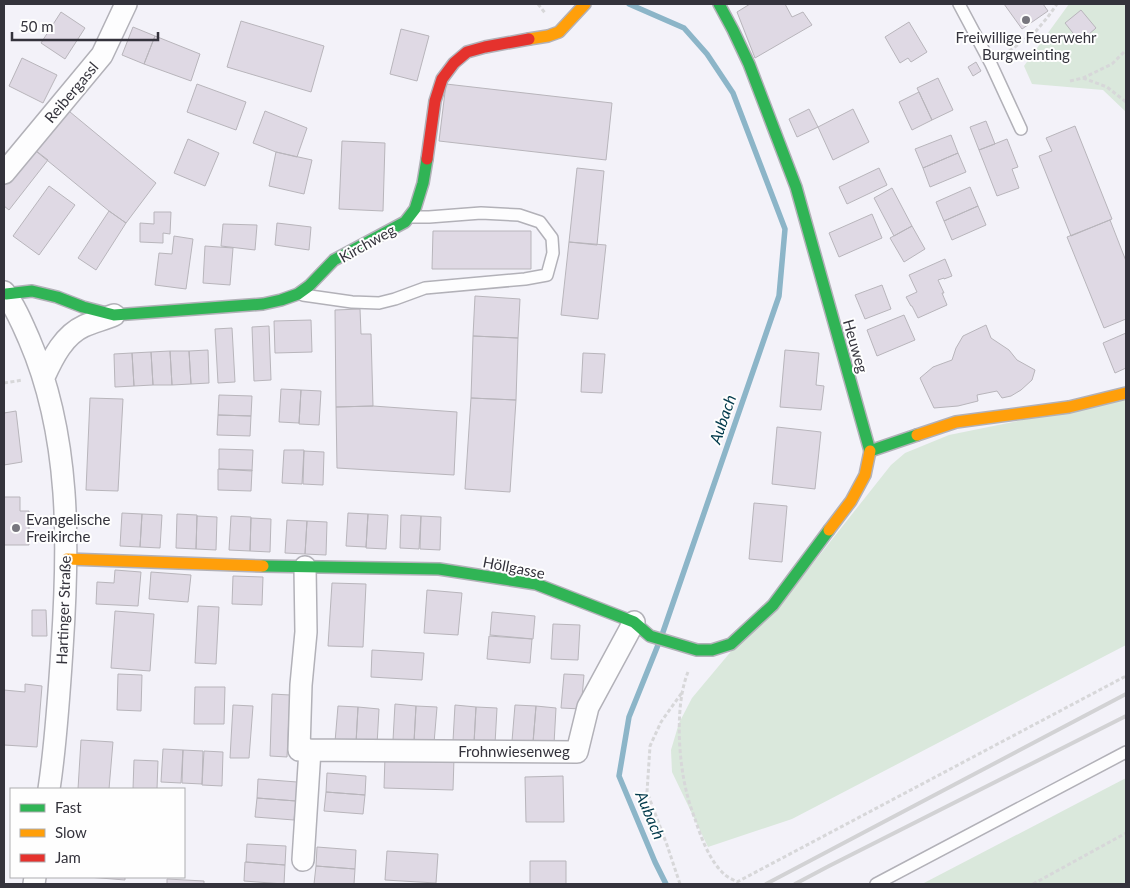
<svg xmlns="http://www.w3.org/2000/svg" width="1130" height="888" font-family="Lato,sans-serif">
<rect width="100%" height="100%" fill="#f3f2f9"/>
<!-- green -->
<path fill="#dae8dc" d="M1069,4H1126V112L1103,90L1032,84L1024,66Z
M1126,399V645L792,819L708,847L672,772L671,750L679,723L692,698L733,649L776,610L891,465L905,453L949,435Z
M1126,778V884H922Z"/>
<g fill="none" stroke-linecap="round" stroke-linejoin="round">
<!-- stream -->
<path stroke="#8cb5c8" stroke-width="5.5" d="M629,4L684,28L707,54L733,93L785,229L779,296L663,632
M658,645L629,717L619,776L655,862L666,884"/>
</g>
<!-- building -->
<path fill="#dfd9e4" stroke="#b8b5bb" d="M750,4H785L792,17L803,12L812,25L755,58L737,12Z
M1004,4H1043L1048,11L1022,29Z
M1081,10L1096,28L1080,42L1065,23Z
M61,12L85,28L65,59L41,43Z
M241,21L324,46L311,92L227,67Z
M909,22L927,52L911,62L908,58L900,63L885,37Z
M133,27L155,36L144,64L122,55Z
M401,29L429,36L417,81L390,74Z
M155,36L200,54L191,81L144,64Z
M22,58L57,75L43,103L9,86Z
M976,62L981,71L973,76L968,67Z
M938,78L953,110L932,120L917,88Z
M197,84L246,102L236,130L187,112Z
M446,84L612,103L606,160L439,141Z
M919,92L932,120L912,130L899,102Z
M64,107L156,183L126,223L109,211L31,147Z
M809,109L818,127L797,137L789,119Z
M853,109L869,142L833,160L818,127Z
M265,111L307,128L297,157L276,152L253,143Z
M986,121L995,144L979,150L970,127Z
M1075,126L1112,219L1071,236L1039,156L1052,151L1046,138Z
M951,135L958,153L923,168L915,149Z
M188,139L219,153L205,186L174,173Z
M1007,139L1018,167L1012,169L1019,188L997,196L979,150Z
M342,141L385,143L383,211L339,209Z
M31,147L48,160L9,210L4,206V183Z
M276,152L312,160L304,194L269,186Z
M958,153L966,172L930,187L923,168Z
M577,168L604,171L597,245L569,242Z
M879,168L887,185L847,204L839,187Z
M49,186L75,205L39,255L13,236Z
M970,187L978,206L944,221L936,202Z
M892,188L912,226L894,236L874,198Z
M978,206L986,225L952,240L944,221Z
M109,211L126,223L96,270L78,258Z
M154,212H171L170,234L163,233V243L140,242V223L154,224Z
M872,214L882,238L839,257L829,233Z
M1110,220L1126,261V319L1104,328L1067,237Z
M277,223L311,227L309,250L275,245Z
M223,224L257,225L255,250L221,246Z
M912,226L925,249L904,262L890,238Z
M433,231H531V269H432Z
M174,236L193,239L186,289L155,285L159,253L172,254Z
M569,242L606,245L598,319L561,315Z
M205,246L233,248L230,285L203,283Z
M945,259L952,276L944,279V278L938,280L944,293H942L947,305L918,318L912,306H911L906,297L917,292L909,275Z
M882,285L891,309L865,319L855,295Z
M475,296L520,299L518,338L473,336Z
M360,309L361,334H371L373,406L336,407L335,310Z
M904,315L915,340L877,356L867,330Z
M311,320L312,352L275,353L274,321Z
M986,325L991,338L1009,350L1017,360L1035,370L1032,380L1021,390L1011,396L1002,398L997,391L977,395L978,401L958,406L934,408L920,378L933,367L952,360L956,348L963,336Z
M269,326L271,380L254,381L252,327Z
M232,328L235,382L218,383L215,329Z
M1126,333V368L1115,373L1103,343Z
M473,336L518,338L516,400L471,398Z
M208,350L209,383L191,384L189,351Z
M785,350L819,353L816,385L824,386L821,410L780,407Z
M170,351L172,385H153L151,352Z
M170,351H189L191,384L172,385Z
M151,352L153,385L134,386L132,353Z
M132,353L134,386L115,387L114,354Z
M583,353L605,354L602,393L581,392Z
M281,389L301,390L299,423L279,422Z
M301,390L321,391L319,425L299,424Z
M219,395L252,396L251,416L218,415Z
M90,398L123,399L118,491L86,490Z
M471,398L516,400L510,492L465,489Z
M373,406L457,412L454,475L337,468L336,407Z
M16,411L22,462L4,465V413Z
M218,415L251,416L250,436L217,435Z
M777,427L821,432L815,489L772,484Z
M219,449L253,450L252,471L219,469Z
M284,450H304L302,484L282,483Z
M304,451L324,452L323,485L303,484Z
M218,469L252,470L251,491L218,490Z
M4,497H20V511H29V545H4Z
M754,503L787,506L782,562L749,559Z
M122,513L142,514L140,547L120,546Z
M348,513L368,514L366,547L346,546Z
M142,514L162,515L160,548L140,547Z
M177,514L197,515L196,549L176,548Z
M368,514L388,515L386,549L366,548Z
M401,515L421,516L419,549L400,548Z
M197,516L217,517L216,550L196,549Z
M231,516L251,517L250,551L229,550Z
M421,516L441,517L440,550L420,549Z
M251,518L271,519L270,552L250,551Z
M287,520L307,521L305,554L285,553Z
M307,521L327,522L326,555L305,554Z
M115,570L141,572L138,606L96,604L97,582L114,583Z
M151,572L191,575L188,602L149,599Z
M233,576L263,577L262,605L232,604Z
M332,583L366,584L363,647L328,646Z
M427,590L462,593L458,635L424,633Z
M198,606L219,607L216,664L195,663Z
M32,610H46L47,636H32Z
M115,611L154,614L150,671L111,668Z
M492,612L535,616L533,639L490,635Z
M553,624L580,625L578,660L551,659Z
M489,636L532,639L530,663L487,659Z
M372,650L424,653L422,680L371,677Z
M118,674L142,675L141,711L117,710Z
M564,674L584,675L581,709L561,708Z
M25,684L42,686L37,747L4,745V690L25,692Z
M195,687H225L224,724H194Z
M272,694L290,695L287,757L270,756Z
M395,704L416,706L414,742L393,740Z
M233,705L253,706L249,758H230Z
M455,705L476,707L474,743L453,741Z
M515,705L536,706L533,743L512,741Z
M338,706L358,707L356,743L335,742Z
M416,706L437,707L434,743L414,742Z
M536,706L556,708L554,744L533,742Z
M358,707L379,709L377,745L356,743Z
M476,707L497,708L495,744L474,743Z
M81,740L113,742L109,789H78Z
M163,749L183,750L181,783L161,782Z
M183,750L203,751L202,784L182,783Z
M204,751L223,752L222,786L202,785Z
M385,756L454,758L453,790L384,788Z
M134,760L158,761L157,789H133Z
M327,773L366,776L365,795L326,792Z
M563,776L564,822H526L525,777Z
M258,779L297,782L296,801L257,798Z
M326,792L365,795L363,814L324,811Z
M257,798L296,801L294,820L255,817Z
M247,844L286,846L285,865L246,862Z
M317,847L356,850L355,869L316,866Z
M387,851L438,854L436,883L385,880Z
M530,861H566V884H530Z
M245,862L285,865L284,884L244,881Z
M316,866L355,869L354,884H314Z
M88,877H125V880Z
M167,879L204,881V884H167Z"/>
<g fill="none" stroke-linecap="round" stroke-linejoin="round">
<defs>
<path id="lane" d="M959,4L991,64L1021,129
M303,295L352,302L379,303L395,299L425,288L525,279L547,275L553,253L552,238L540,222L519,215L481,213L429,217H411
M876,884L1126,752"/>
<path id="street" d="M4,173L102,55L126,4
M4,292C15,306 22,323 29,339C71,436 69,545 62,649C59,696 56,743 49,789
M44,377C53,357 64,335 84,326C94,322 104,319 114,315
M305,567L306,632L301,685L299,750L577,752L588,707L634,622
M303,860L310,750
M34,884L35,877"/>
<path id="fast" d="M719,4L733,30L749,64L796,187L870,451L917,435
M6,294L32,291L57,297L83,307L114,315L263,304L281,300L298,294L309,286L334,260L405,222L415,209L423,183L427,159
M263,566L439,569L536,584L634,622L650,636L697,650H712L731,644L773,605L829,530"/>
<path id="slow" d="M529,39L548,36L559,32L585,4
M917,435L956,422L1069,407L1126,393
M829,530L851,501L865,475L870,451
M67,559L263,566"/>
<path id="jam" d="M427,159L435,101L442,79L454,63L467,52L485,47L529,39"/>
</defs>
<!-- lane casing -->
<use href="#lane" stroke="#b2b1b8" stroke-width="14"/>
<!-- street casing -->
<use href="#street" stroke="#b2b1b8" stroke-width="24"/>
<!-- fast casing -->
<use href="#fast" stroke="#b2b1b8" stroke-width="14"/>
<!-- slow casing -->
<use href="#slow" stroke="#b2b1b8" stroke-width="14"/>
<!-- jam casing -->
<use href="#jam" stroke="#b2b1b8" stroke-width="14"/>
<!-- path -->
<path stroke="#d7d7d9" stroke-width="3" stroke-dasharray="4 2.5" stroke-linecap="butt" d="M538,4L545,13
M1004,55L1036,31L1047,18L1057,4
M1083,78L1107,87L1126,102
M1070,81L1083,78L1112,64L1126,50
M4,383L23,380
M688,672C675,704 678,759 687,794C689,802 692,811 695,819C701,837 709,860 724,874C727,877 732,879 737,882L1126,676
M680,884L667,845L647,792L650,746L661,722L683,691
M1033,884L1126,833"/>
<!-- lane -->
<use href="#lane" stroke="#fdfdfe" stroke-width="11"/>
<!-- street -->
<use href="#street" stroke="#fdfdfe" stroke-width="21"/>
<!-- fast -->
<use href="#fast" stroke="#30b455" stroke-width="11"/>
<!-- slow -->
<use href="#slow" stroke="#ff9f0a" stroke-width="11"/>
<!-- jam -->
<use href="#jam" stroke="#e5322d" stroke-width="11"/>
<!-- rail -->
<path stroke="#d2d2d4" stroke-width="4" d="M766,884L1126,694
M795,884L829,866L1126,716"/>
</g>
<!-- markers -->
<g fill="#77767e" stroke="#fefefe" stroke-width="2">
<circle cx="1026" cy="20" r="5"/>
<circle cx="16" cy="528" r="5"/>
</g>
<g text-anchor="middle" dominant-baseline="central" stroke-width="4" stroke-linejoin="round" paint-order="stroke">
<!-- poi labels -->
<g font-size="15" fill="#34333c" stroke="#fefefe">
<text x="1026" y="37">Freiwillige Feuerwehr<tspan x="1026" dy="17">Burgweinting</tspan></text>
<text x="26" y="519" text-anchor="start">Evangelische<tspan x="26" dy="17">Freikirche</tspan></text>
</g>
<!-- street labels -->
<g font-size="15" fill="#34333c" stroke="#fefefe">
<text transform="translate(71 92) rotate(-50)">Reibergassl</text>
<text transform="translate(367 243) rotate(-29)">Kirchweg</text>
<text transform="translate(856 346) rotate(74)">Heuweg</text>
<text transform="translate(514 567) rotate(11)">Höllgasse</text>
<text transform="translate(63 610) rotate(-88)">Hartinger Straße</text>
<text x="514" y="751">Frohnwiesenweg</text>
</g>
<!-- water labels -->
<g font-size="16" font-style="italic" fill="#023a4b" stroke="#fefefe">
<text transform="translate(722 419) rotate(-71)">Aubach</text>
<text transform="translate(651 815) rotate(67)">Aubach</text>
</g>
</g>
<!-- border -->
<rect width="1130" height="888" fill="none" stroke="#34333c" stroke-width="10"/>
<!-- legend -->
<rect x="10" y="788" width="175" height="90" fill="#fefefe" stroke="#adadb0"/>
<rect x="20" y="804" width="25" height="8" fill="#30b455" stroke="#adadb0"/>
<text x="55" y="813" font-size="15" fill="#34333c">Fast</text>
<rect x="20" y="829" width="25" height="8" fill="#ff9f0a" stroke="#adadb0"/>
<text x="55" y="838" font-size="15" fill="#34333c">Slow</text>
<rect x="20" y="854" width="25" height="8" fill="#e5322d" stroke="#adadb0"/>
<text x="55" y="863" font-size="15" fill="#34333c">Jam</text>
<!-- scale -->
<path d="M12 32v8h146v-8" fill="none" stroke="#34333c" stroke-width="2.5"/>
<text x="20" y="32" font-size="15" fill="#34333c" stroke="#fefefe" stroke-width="4" paint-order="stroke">50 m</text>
</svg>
